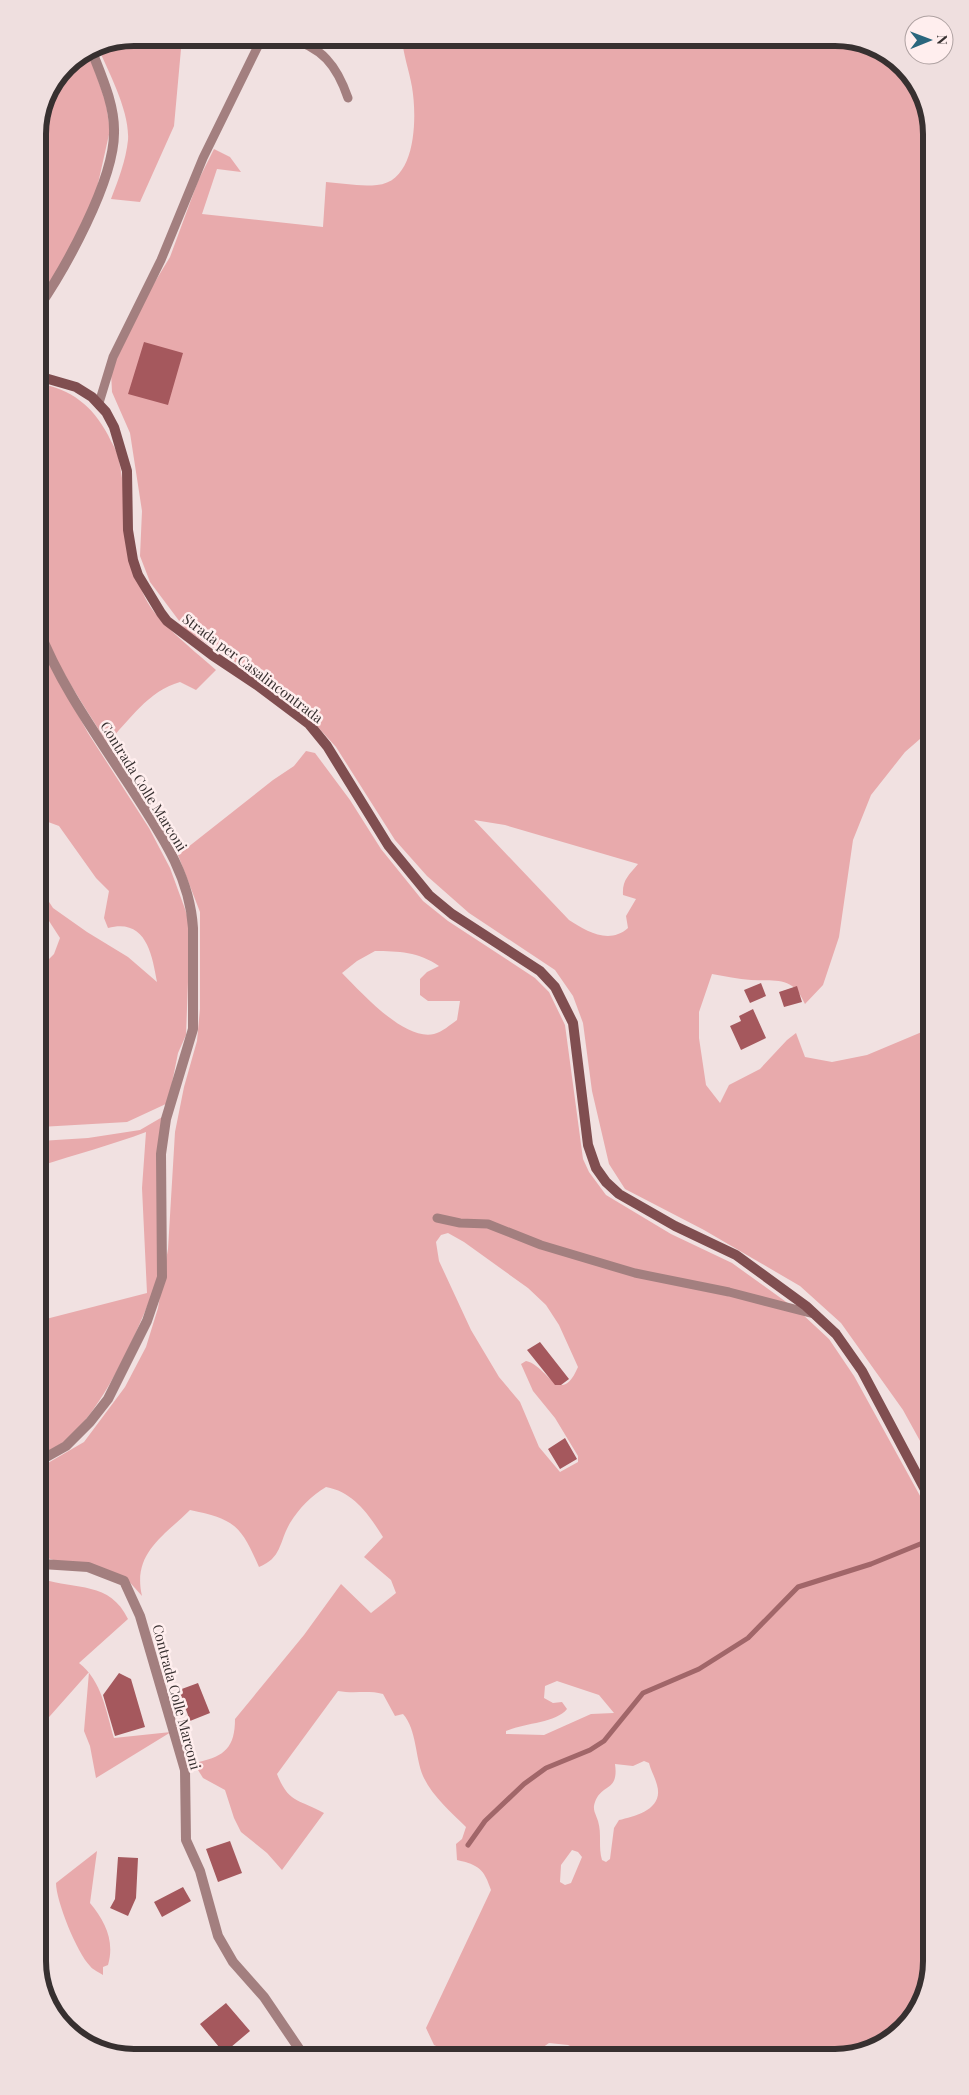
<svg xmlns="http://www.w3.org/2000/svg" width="969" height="2095" font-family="'Playfair Display',serif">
<rect width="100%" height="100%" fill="#f1e1e1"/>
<!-- green -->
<path fill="#e8aaac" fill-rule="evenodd" d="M134,38H182L174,126L140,202L111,199C118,181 126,160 128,140C130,111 108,71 97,45Z
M402,38H842L894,58L926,103L928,732L905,752L871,795L853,840L839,937L823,985L805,1004C793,976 777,981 751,980C738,979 725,976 712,974L699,1012V1038L706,1085L720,1103L729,1085L760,1069L787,1040L796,1033L805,1057L832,1062L867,1055L929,1029L930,1459L903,1410L841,1323L800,1286L704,1230L625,1189L609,1164L592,1091L583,1023L573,996L555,970L469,913L427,876L395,840L336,747L307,715L246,669L186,630L150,582L140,556L142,511L130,433L112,392L111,372L136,313L170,257L198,181L214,149L230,157L241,172L217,169L202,214L323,227L326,182C342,183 360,187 377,185C417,182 417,116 412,87C409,70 403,54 402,38ZM474,820L505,825L638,864C629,875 622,880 623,895L636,899L626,916L628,928C609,945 586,931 569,920Z
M88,51L106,103L110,130L95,197L61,265L44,290L38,288V128L66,66Z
M38,383C72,390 92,405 108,435C111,442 116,449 118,456C129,503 124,560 148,603C159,623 198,654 216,670L196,690L180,682C148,691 130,720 107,743C84,704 51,660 39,617Z
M39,644L88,733L149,828L170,868L185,909L188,918V982L186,1035L178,1053L168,1103L127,1122L40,1127L43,1093L40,1092V968L54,954L60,938L49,921L40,914V888L53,908L87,932L128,957L157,982C152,954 146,918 108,928L104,918L109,891L96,878L59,826L40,819Z
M306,751L315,753L350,800L381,849L423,901L448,921L535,978L549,992L565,1025L583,1159L589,1172L606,1195L671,1234L732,1263L800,1312L829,1339L854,1376L930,1514L931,1961L915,2015L866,2052L587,2054L568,2045L549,2043L532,2055H456L434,2045L426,2028L491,1890C484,1869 479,1865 457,1860L456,1844L462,1839L466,1827C451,1812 432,1796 423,1776C415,1757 417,1730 403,1714L395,1716L383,1694C368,1690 354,1694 338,1691L277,1774C289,1804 299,1799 324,1813L282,1870L267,1853L241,1832L234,1818L225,1790L203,1778L198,1770L199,1762C225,1756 235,1747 235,1719L304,1635L341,1584L371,1613L396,1593L391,1580L364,1557L383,1537C369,1515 354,1492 326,1487C311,1496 300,1507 290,1523C279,1542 282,1558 259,1567C241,1526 235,1519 190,1510C164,1536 132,1553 142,1596L126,1578L62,1563L42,1556L41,1467L84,1442L125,1387L146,1347L158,1308L168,1249L175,1132L184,1087L197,1041L200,1009V912L178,855L273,780L294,766ZM375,951C398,951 419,952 439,966L427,972L420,979V995L428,1001H460L457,1020C450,1025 442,1032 434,1034C404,1041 361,992 342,973L357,961ZM448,1233L464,1242L528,1288L546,1305L559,1325L578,1367C560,1409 547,1365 526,1361L521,1364L533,1391L555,1418L578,1456V1462L560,1472L539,1447L520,1402L499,1377L471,1330L439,1261L436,1242L441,1235ZM557,1681L599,1695L614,1713L591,1714L544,1735L506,1734V1731C524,1723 556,1723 567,1709L562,1702L553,1703L544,1698L545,1686ZM644,1761L649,1763C651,1771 655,1777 657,1785C664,1809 636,1816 619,1820L614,1828L610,1859L606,1862L602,1860C598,1847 602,1834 598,1821C596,1814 592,1810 595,1802C602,1783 619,1792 615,1764L633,1766ZM572,1850L578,1852L582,1857L571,1883L565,1885L560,1882L561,1865Z
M164,1116L158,1279C138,1331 110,1396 71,1437C63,1444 50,1449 41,1455V1334L45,1330L46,1319L147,1293L142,1188L146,1132C112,1145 76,1154 40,1166V1141L88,1138L140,1130Z
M42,1579C76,1590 110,1581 128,1619L79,1663C102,1681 106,1711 114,1738L171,1732L96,1778L90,1746L84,1731L89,1672L42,1725Z
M97,1851L90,1903C105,1921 115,1941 108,1965L103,1967V1975C99,1972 93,1970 90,1966C77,1953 56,1901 56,1883Z"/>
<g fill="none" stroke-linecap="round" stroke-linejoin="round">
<!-- stream -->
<path stroke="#a16669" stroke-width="5" d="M468,1845L485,1821L524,1784L546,1768L590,1750L604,1741L643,1693L699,1669L748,1638L798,1587L871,1564L930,1540"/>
</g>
<!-- building -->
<path fill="#a5585d" d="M144,342L183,353L168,405L128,394Z
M761,983L766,996L750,1003L744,990Z
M797,986L802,1002L784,1007L779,992Z
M753,1009L766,1038L741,1050L730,1026L741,1021L739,1016Z
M540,1342L569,1379L561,1385H555L527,1350Z
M565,1438L577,1459L560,1469L548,1449Z
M119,1673L131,1679L145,1727L115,1736L103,1695Z
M198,1683L210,1713L190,1721L179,1690Z
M230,1841L242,1873L218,1882L206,1849Z
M118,1857L138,1858L136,1898L128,1916L110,1908L115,1899Z
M183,1887L191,1901L162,1917L154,1902Z
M226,2003L250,2031L224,2053L200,2024Z"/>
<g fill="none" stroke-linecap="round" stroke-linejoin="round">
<!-- service -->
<path stroke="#a37f7f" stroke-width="9" d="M287,38C322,46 337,66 348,98
M99,403L113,357L161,260L203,158L258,46L272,38
M437,1218L460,1223L488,1224L541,1245L635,1273L729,1292L814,1314"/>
<!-- minor -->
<path stroke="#a37f7f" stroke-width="10" d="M38,308C65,269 114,181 114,133C115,105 101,75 91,49"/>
<!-- tertiary -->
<path stroke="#a37f7f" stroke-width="10" d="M39,630C60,686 103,744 135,794C162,836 190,877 193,928V1029L166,1119L161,1154L162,1277L147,1321L108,1399L90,1422L66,1446L41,1460
M42,1564L88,1567L124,1581L140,1616L185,1770L186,1840L200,1871L218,1936L233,1962L264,1997L304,2056"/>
<!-- secondary -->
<path stroke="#804e50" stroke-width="10" d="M38,376L76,387L92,397L106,412L114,427L127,471L128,530L133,560L138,575L161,613L167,621L212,655L257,685L309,724L327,746L388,845L429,895L452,914L540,971L555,987L573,1023L588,1145L596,1168L606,1182L619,1194L675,1226L736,1255L806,1306L836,1334L862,1371L930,1499"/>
</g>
<g text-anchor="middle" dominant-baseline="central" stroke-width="5" stroke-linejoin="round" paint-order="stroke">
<!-- street labels -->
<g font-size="14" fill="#373030" stroke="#fee">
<text transform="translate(253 668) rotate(37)">Strada per Casalincontrada</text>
<text transform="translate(144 786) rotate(58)">Contrada Colle Marconi</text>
<text transform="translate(177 1697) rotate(75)">Contrada Colle Marconi</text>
</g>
</g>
<!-- crop -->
<path d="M0 0H969V2095H0ZM134 46H835A88 88 0 0 1 923 134V1961A88 88 0 0 1 835 2049H134A88 88 0 0 1 46 1961V134A88 88 0 0 1 134 46Z" fill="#efdfdf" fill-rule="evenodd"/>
<path fill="none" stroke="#373030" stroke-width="6" d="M134 46H835A88 88 0 0 1 923 134V1961A88 88 0 0 1 835 2049H134A88 88 0 0 1 46 1961V134A88 88 0 0 1 134 46Z"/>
<!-- north arrow -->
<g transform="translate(929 40) rotate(89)"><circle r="24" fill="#ffeeee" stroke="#afa2a2"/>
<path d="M0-4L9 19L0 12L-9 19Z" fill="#2a667d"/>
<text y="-8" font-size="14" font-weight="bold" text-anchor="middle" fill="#373030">N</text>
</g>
</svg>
